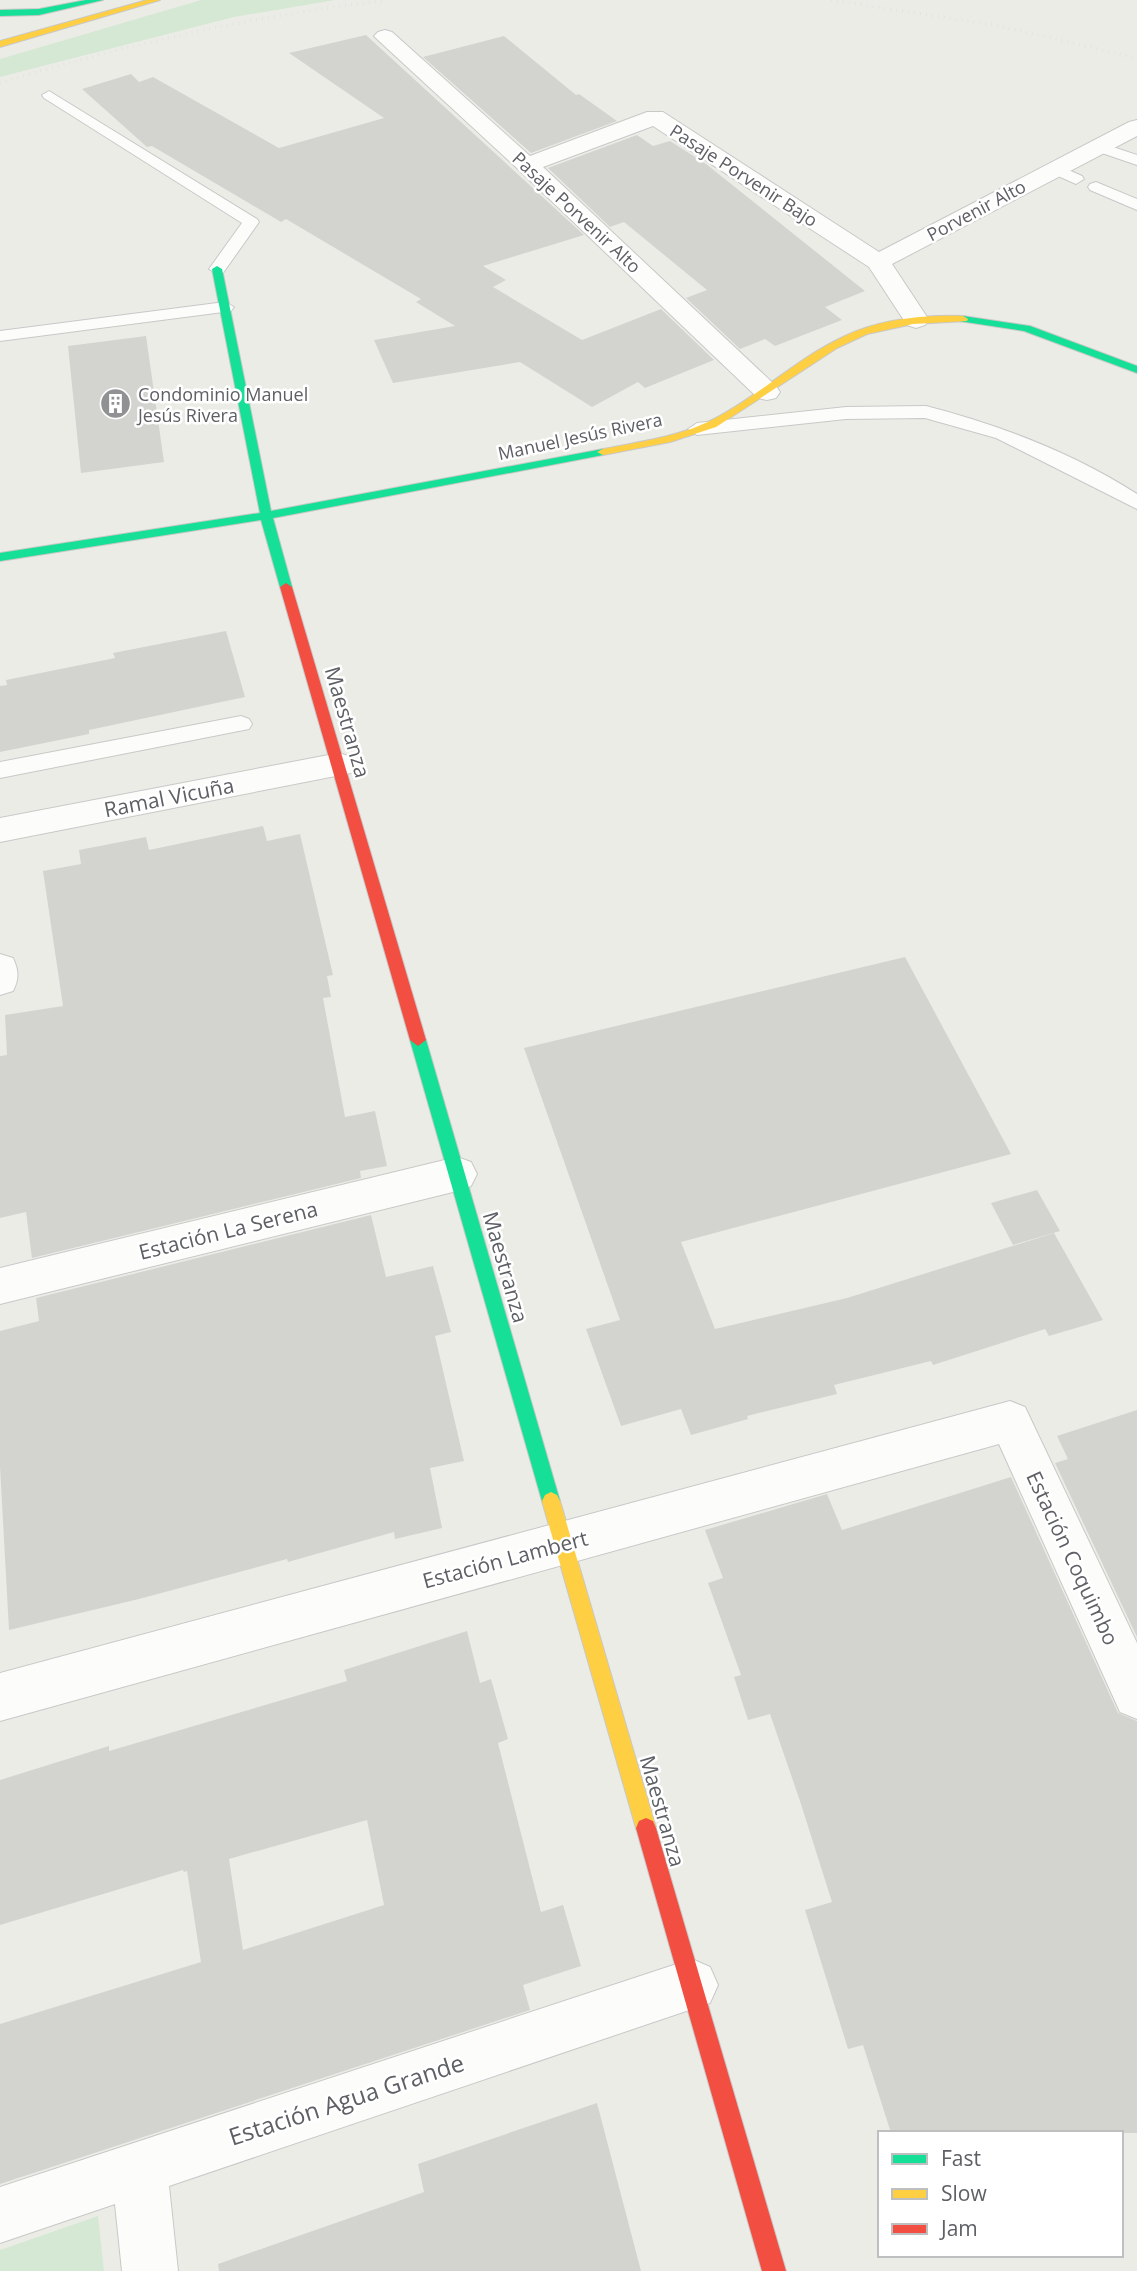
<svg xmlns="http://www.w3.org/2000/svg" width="1137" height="2271" font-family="'Open Sans',sans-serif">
<rect width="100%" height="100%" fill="#ecece7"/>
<!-- green -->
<path fill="#d5e8d4" d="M201,0H335L234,17L0,77V59Z
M98,2216L104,2271H0V2250Z"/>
<!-- building -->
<path fill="#d3d3d0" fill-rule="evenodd" d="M366,35L584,235L483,266L506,280L493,287L582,340L661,309L714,360L645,388L638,382L592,407L520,362L393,383L374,340L455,326L416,302L421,299L286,219L281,222L152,146L147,147L82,89L131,74L139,82L153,77L279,148L384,118L289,53Z
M504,36L576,95L579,94L617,121L531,153L423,57Z
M637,135L653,146L670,141L706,164L865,291L825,307L842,320L775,346L765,339L740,349L686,298L707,290L624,222L610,227L548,168Z
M146,336L164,462L81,473L68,346Z
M226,631L245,697L89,730V734L0,752V686L7,685L6,680L115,658L113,653Z
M263,826L267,841L300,834L333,975L327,976L331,997L323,998L345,1117L375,1111L387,1166L360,1171L361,1178L32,1258L26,1212L0,1218V1056L7,1055L5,1015L63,1006L43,871L81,864L79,850L146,837L149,850Z
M905,957L1011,1154L681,1242L715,1329L847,1298L1054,1233L1103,1320L1049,1336L1045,1329L933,1365L931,1361L834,1385L837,1394L747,1416L748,1419L691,1435L681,1409L621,1426L586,1329L620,1320L524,1048Z
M1037,1190L1060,1231L1013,1245L991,1203Z
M371,1215L386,1277L433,1266L451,1332L435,1336L464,1461L430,1468L442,1528L395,1539L394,1532L288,1562L287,1559L139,1599L9,1630L0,1467V1331L39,1321L36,1298Z
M1137,1410V1637L1055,1463L1068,1459L1057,1436Z
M1011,1477L1118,1713L1137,1721V2133H891L863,2045L848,2049L805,1910L832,1902L800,1801L770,1714L748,1720L734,1677L741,1675L708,1583L723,1578L705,1530L827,1494L842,1530Z
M467,1631L480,1683L491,1679L508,1739L498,1743L541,1912L563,1905L581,1966L523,1985L530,2010L0,2184V2024L201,1962L187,1871L184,1872L183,1870L0,1925V1780L109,1746V1751L347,1681L344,1670ZM367,1820L384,1905L243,1950L229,1859Z
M597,2103L641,2271H219L218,2264L424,2192L418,2164Z"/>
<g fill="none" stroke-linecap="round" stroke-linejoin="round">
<defs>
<path id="lane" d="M49,91L257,219L259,222L223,273L217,274L209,269L242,223L44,98L42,95Z
M1098,142L1137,155V165L1093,150L1090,147Z
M1055,164L1082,176L1084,179L1076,184L1049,172L1047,169L1049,166Z
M1096,182L1137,199V210L1090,190L1088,187L1090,184Z
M225,302L234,307L231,311L0,341V331Z
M926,406C1000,425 1073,453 1137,494V509L996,438L925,418L846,419L697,435L688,429L697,423L846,407Z
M241,716L249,719L252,724L249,729L0,778V762Z"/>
<path id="street" d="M385,30L392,32L530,156L647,112H663L879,252L1129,122L1137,120V136L892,264L929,320L925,325L916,328L907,325L869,267L653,126L543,167L776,386L780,392L776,398L767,400L758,398L519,170L378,40L374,36L378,32Z
M339,753L351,757L355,765L351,773L0,842V818Z
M0,954L13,958C19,971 19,979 13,991L0,995Z
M457,1157L471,1162L477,1174L471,1186L457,1191L0,1304V1268Z
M1010,1401L1025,1407L1137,1643V1719L1120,1712L999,1444L0,1721V1673Z
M692,1959L710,1967L718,1985L710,2003L169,2186L178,2271H122L115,2204L0,2243V2187Z"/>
<path id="fast" d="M86,0H103L39,15L0,16V10L39,9Z
M217,266L222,269L271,511L603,449L609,452L603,455L273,518L292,587L286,591L280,587L261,520L0,561V553L260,513L212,269Z
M963,316L1030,326L1137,366V373L1024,331L959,321L958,319Z
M418,1034L426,1040L560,1501L557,1507L551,1510L545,1507L542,1501L410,1040Z"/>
<path id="slow" d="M147,0H160L0,47V41Z
M963,316L968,319L967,321L913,324L867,334L837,348L716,427L670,442L603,455L597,452L603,449C639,442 678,437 712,420C758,397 796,359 843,337C880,319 922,315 963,316Z
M551,1492L557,1495L560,1501L656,1828L653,1835L646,1838L639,1835L636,1828L542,1501L545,1495Z"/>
<path id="jam" d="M286,583L292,587L426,1040L418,1046L410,1040L280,587Z
M646,1818L653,1821L656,1828L786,2271H762L636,1828L639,1821Z"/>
</defs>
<!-- lane casing -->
<use href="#lane" stroke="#c8c8c8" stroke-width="2"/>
<!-- street casing -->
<use href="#street" stroke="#c8c8c8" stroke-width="2"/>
<!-- fast casing -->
<use href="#fast" stroke="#c8c8c8" stroke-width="2"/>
<!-- slow casing -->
<use href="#slow" stroke="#c8c8c8" stroke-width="2"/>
<!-- jam casing -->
<use href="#jam" stroke="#c8c8c8" stroke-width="2"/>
<!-- lane -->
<use href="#lane" fill="#fcfcfb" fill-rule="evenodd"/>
<!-- street -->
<use href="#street" fill="#fcfcfb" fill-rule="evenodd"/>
<!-- fast -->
<use href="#fast" fill="#16e098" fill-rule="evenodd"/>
<!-- slow -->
<use href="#slow" fill="#ffcf43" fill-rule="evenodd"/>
<!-- jam -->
<use href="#jam" fill="#f24e42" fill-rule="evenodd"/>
<!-- rail -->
<path stroke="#e3e4e3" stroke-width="3.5" stroke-dasharray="1 5" stroke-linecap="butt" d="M831,0L995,25L1137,58
M0,83C127,44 254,16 386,0"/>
</g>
<!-- icons -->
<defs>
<symbol id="building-disc" viewBox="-11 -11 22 22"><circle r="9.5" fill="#8f9192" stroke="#fff"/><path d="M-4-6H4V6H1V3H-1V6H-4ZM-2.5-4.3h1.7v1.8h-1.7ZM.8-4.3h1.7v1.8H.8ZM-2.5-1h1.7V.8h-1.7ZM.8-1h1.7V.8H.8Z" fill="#fff"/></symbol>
</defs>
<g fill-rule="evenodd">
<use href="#building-disc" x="98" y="386" width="35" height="35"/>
</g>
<g text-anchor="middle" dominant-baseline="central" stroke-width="5" stroke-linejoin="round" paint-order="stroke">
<!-- far-street labels -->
<g font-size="18" fill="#5d6065" stroke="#fff">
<text transform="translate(744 175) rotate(33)">Pasaje Porvenir Bajo</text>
<text transform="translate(976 210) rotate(-28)">Porvenir Alto</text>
<text transform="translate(577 212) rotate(43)">Pasaje Porvenir Alto</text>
<text transform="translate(580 436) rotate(-12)">Manuel Jesús Rivera</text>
</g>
<!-- far-poi labels -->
<g font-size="18" fill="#5d6065" stroke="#fff" text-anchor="start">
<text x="138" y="394">Condominio Manuel<tspan x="138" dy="21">Jesús Rivera</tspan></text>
</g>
<!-- street labels -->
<g font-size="21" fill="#5d6065" stroke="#fff">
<text transform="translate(348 722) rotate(74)">Maestranza</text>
<text transform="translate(169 797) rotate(-11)">Ramal Vicuña</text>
<text transform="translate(228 1230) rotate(-14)">Estación La Serena</text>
<text transform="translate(506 1267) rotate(74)">Maestranza</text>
<text transform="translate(1073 1558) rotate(65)">Estación Coquimbo</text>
<text transform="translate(505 1559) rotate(-15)">Estación Lambert</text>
<text transform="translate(663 1811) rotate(74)">Maestranza</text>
</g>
<!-- near-street labels -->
<g font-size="24" fill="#5d6065" stroke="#fff">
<text transform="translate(346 2099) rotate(-18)">Estación Agua Grande</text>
</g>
</g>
<!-- legend -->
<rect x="878" y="2131" width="245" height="126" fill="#ffffff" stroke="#bebfc1" stroke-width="2"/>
<rect x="892" y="2154" width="35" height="10" fill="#16e098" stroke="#bebfc1" stroke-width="2"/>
<text x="941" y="2166" font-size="21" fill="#5d6065">Fast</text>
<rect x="892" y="2189" width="35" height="10" fill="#ffcf43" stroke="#bebfc1" stroke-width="2"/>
<text x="941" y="2201" font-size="21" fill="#5d6065">Slow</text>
<rect x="892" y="2224" width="35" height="10" fill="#f24e42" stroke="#bebfc1" stroke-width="2"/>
<text x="941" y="2236" font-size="21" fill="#5d6065">Jam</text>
</svg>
